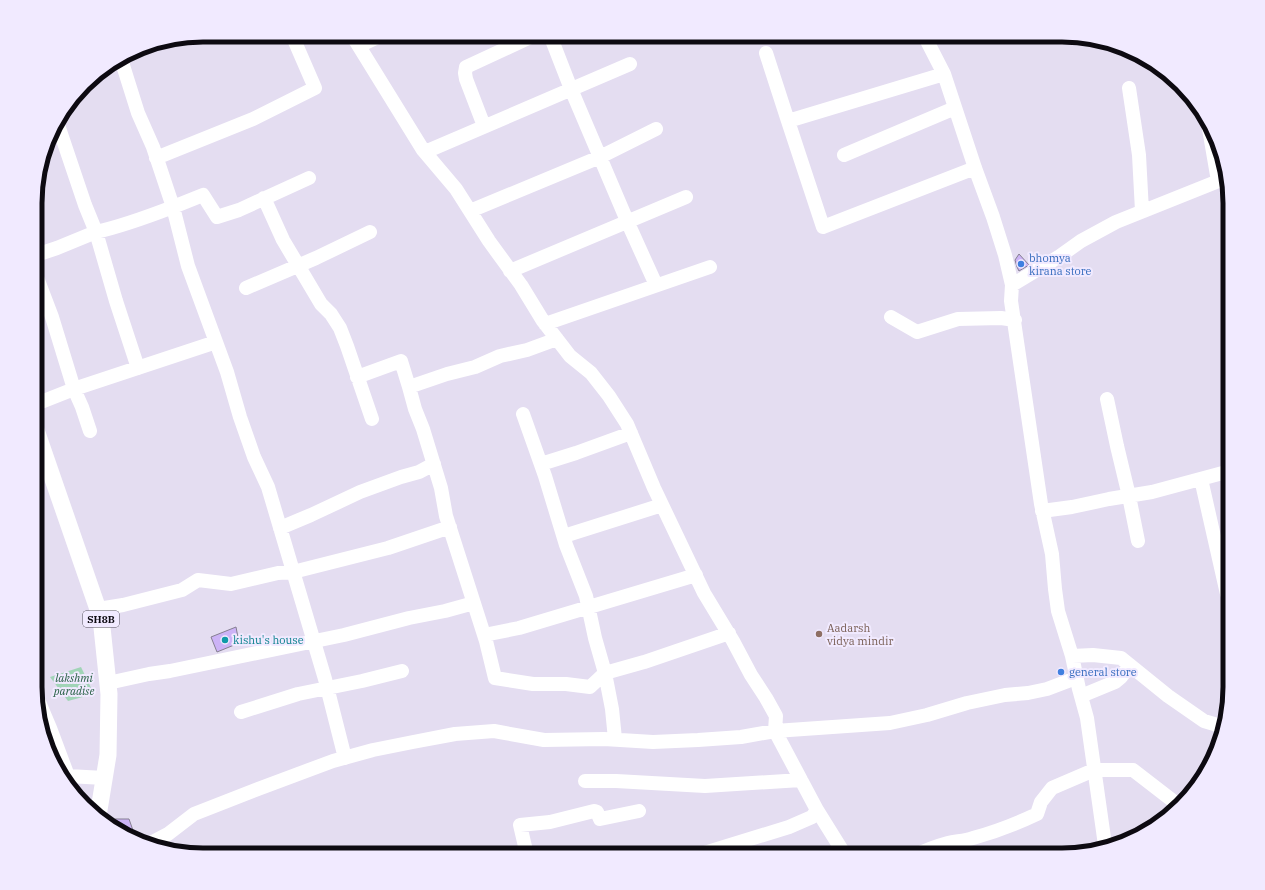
<svg xmlns="http://www.w3.org/2000/svg" width="1265" height="890" font-family="'IBM Plex Serif',serif">
<rect width="100%" height="100%" fill="#e4ddf1"/>
<!-- green -->
<path fill="#a1d4b7" d="M81,667L94,694L68,701L50,677Z"/>
<!-- building -->
<path fill="#ccb3f6" stroke="#857f91" d="M1019,254L1029,265L1019,271L1017,267L1015,260Z
M236,627L239,643L217,652L211,637Z
M115,819H129L136,839L112,826Z"/>
<g fill="none" stroke-linecap="round" stroke-linejoin="round">
<!-- minor -->
<path stroke="#fff" stroke-width="14" d="M550,35L571,89L628,223L656,285
M924,35L944,74L975,168L993,217L1005,255L1012,285
M359,46L382,35
M766,53L788,121
M121,59L138,113L153,147L173,207C147,217 123,226 96,232L116,301L138,368
M944,74L788,121L823,227L975,168
M1129,88L1139,155L1142,211
M1208,123L1218,181
M484,126L466,79L465,73L466,67L535,35
M425,152L630,64
M844,155L955,108
M156,158L253,119L315,88L292,35
M309,178L239,210L217,217L203,195L173,207L188,266L227,372L240,417L254,457L268,487L325,679L345,758
M264,198L283,240L321,304L331,314L340,328L347,346L372,419
M470,211L600,157L656,129
M36,255L57,248L96,232L85,205L57,122
M510,271L686,197
M36,275L52,317L74,389L82,407L90,431
M246,288L316,258L370,232
M891,317L917,332L958,319L1001,318L1015,320
M545,324L710,267
M557,339L527,350L500,356L475,367L447,374L409,387L415,409L423,429L441,488L446,516L486,641L495,678L533,684H566L590,687L605,673L644,662L729,633
M357,377L401,361L409,387
M1107,399L1117,446L1129,496L1138,541
M36,404L74,389L216,342
M523,414L545,476L566,545L586,596L595,638L605,673L612,709L615,739
M541,464L576,453L631,433
M1201,479L1227,594
M1042,511L1072,507L1109,499L1152,492L1230,471
M280,528L311,515L360,492L401,477L419,472L434,464
M564,536L662,505
M98,609L123,605L182,590L198,580L231,584L278,573L293,572L388,548L450,527
M484,635L519,628L696,575
M1072,656L1093,655L1121,658L1168,696L1204,721L1224,727
M108,683L149,674L170,671L344,635L409,618L445,611L474,603
M36,695L50,728
M1081,696L1115,682L1121,677L1130,665
M241,712L298,694L362,681L402,671
M44,730L50,728L68,776L104,778
M585,781H616L705,786L801,780
M817,810L845,855
M147,845L168,834L194,814L258,789L333,761L373,750L413,742L455,734L494,731L544,740L604,739L653,742L698,740L741,737L775,731L776,716L766,698L751,675L733,641L704,593L654,488L627,424L609,396L591,373L570,356L543,321L521,285L489,241L456,189L423,150L352,35
M1105,845L1087,718L1079,689L1072,656L1058,611L1055,589L1052,554L1041,504L1011,301L1012,285L1060,256L1081,241L1116,222L1226,178
M527,855L520,825L550,822L594,811L597,812L600,819L639,811
M698,855L789,827L812,817L817,810L775,731L890,723L927,715L967,703L1005,695L1028,693L1047,689L1076,678
M916,855C926,850 937,846 948,843C956,841 965,841 973,838C995,832 1016,824 1037,814L1041,802L1052,788L1094,770H1133L1177,804"/>
<!-- major -->
<path stroke="#fff" stroke-width="17" d="M36,430L101,618L109,694L108,755L98,816"/>
</g>
<!-- markers -->
<g fill="#3f7fe0" stroke="#f1eaff" stroke-width="1.5">
<circle cx="1021" cy="264" r="4"/>
<circle cx="1061" cy="672" r="4"/>
</g>
<circle fill="#8d6e63" stroke="#f1eaff" stroke-width="1.5" cx="819" cy="634" r="4"/>
<circle fill="#0f9aa8" stroke="#f1eaff" stroke-width="1.5" cx="225" cy="640" r="4"/>
<g text-anchor="middle" dominant-baseline="central" stroke-width="4" stroke-linejoin="round" paint-order="stroke">
<!-- shield labels -->
<rect fill="#f1eaff" stroke="#514d58" stroke-width="1" x="83" y="611" width="36" height="16" rx="3"/>
<g font-size="10" font-weight="bold" fill="#0d0a11">
<text x="101" y="619">SH8B</text>
</g>
<!-- shop labels -->
<g font-size="11" fill="#366cbe" stroke="#f1eaff" text-anchor="start">
<text x="1029" y="258">bhomya<tspan x="1029" dy="13">kirana store</tspan></text>
<text x="1069" y="672">general store</text>
</g>
<!-- education labels -->
<g font-size="11" fill="#785e54" stroke="#f1eaff" text-anchor="start">
<text x="827" y="628">Aadarsh<tspan x="827" dy="13">vidya mindir</tspan></text>
</g>
<!-- culture labels -->
<g font-size="11" fill="#0d838f" stroke="#f1eaff" text-anchor="start">
<text x="233" y="640">kishu's house</text>
</g>
<!-- park labels -->
<g font-size="11" font-style="italic" fill="#255f43" stroke="#f1eaff">
<text x="74" y="678">lakshmi<tspan x="74" dy="13">paradise</tspan></text>
</g>
</g>
<!-- crop -->
<path d="M0 0H1265V890H0ZM203 42H1062A161 161 0 0 1 1223 203V687A161 161 0 0 1 1062 848H203A161 161 0 0 1 42 687V203A161 161 0 0 1 203 42Z" fill="#f1eaff" fill-rule="evenodd"/>
<path fill="none" stroke="#0d0a11" stroke-width="5" d="M203 42H1062A161 161 0 0 1 1223 203V687A161 161 0 0 1 1062 848H203A161 161 0 0 1 42 687V203A161 161 0 0 1 203 42Z"/>
</svg>
